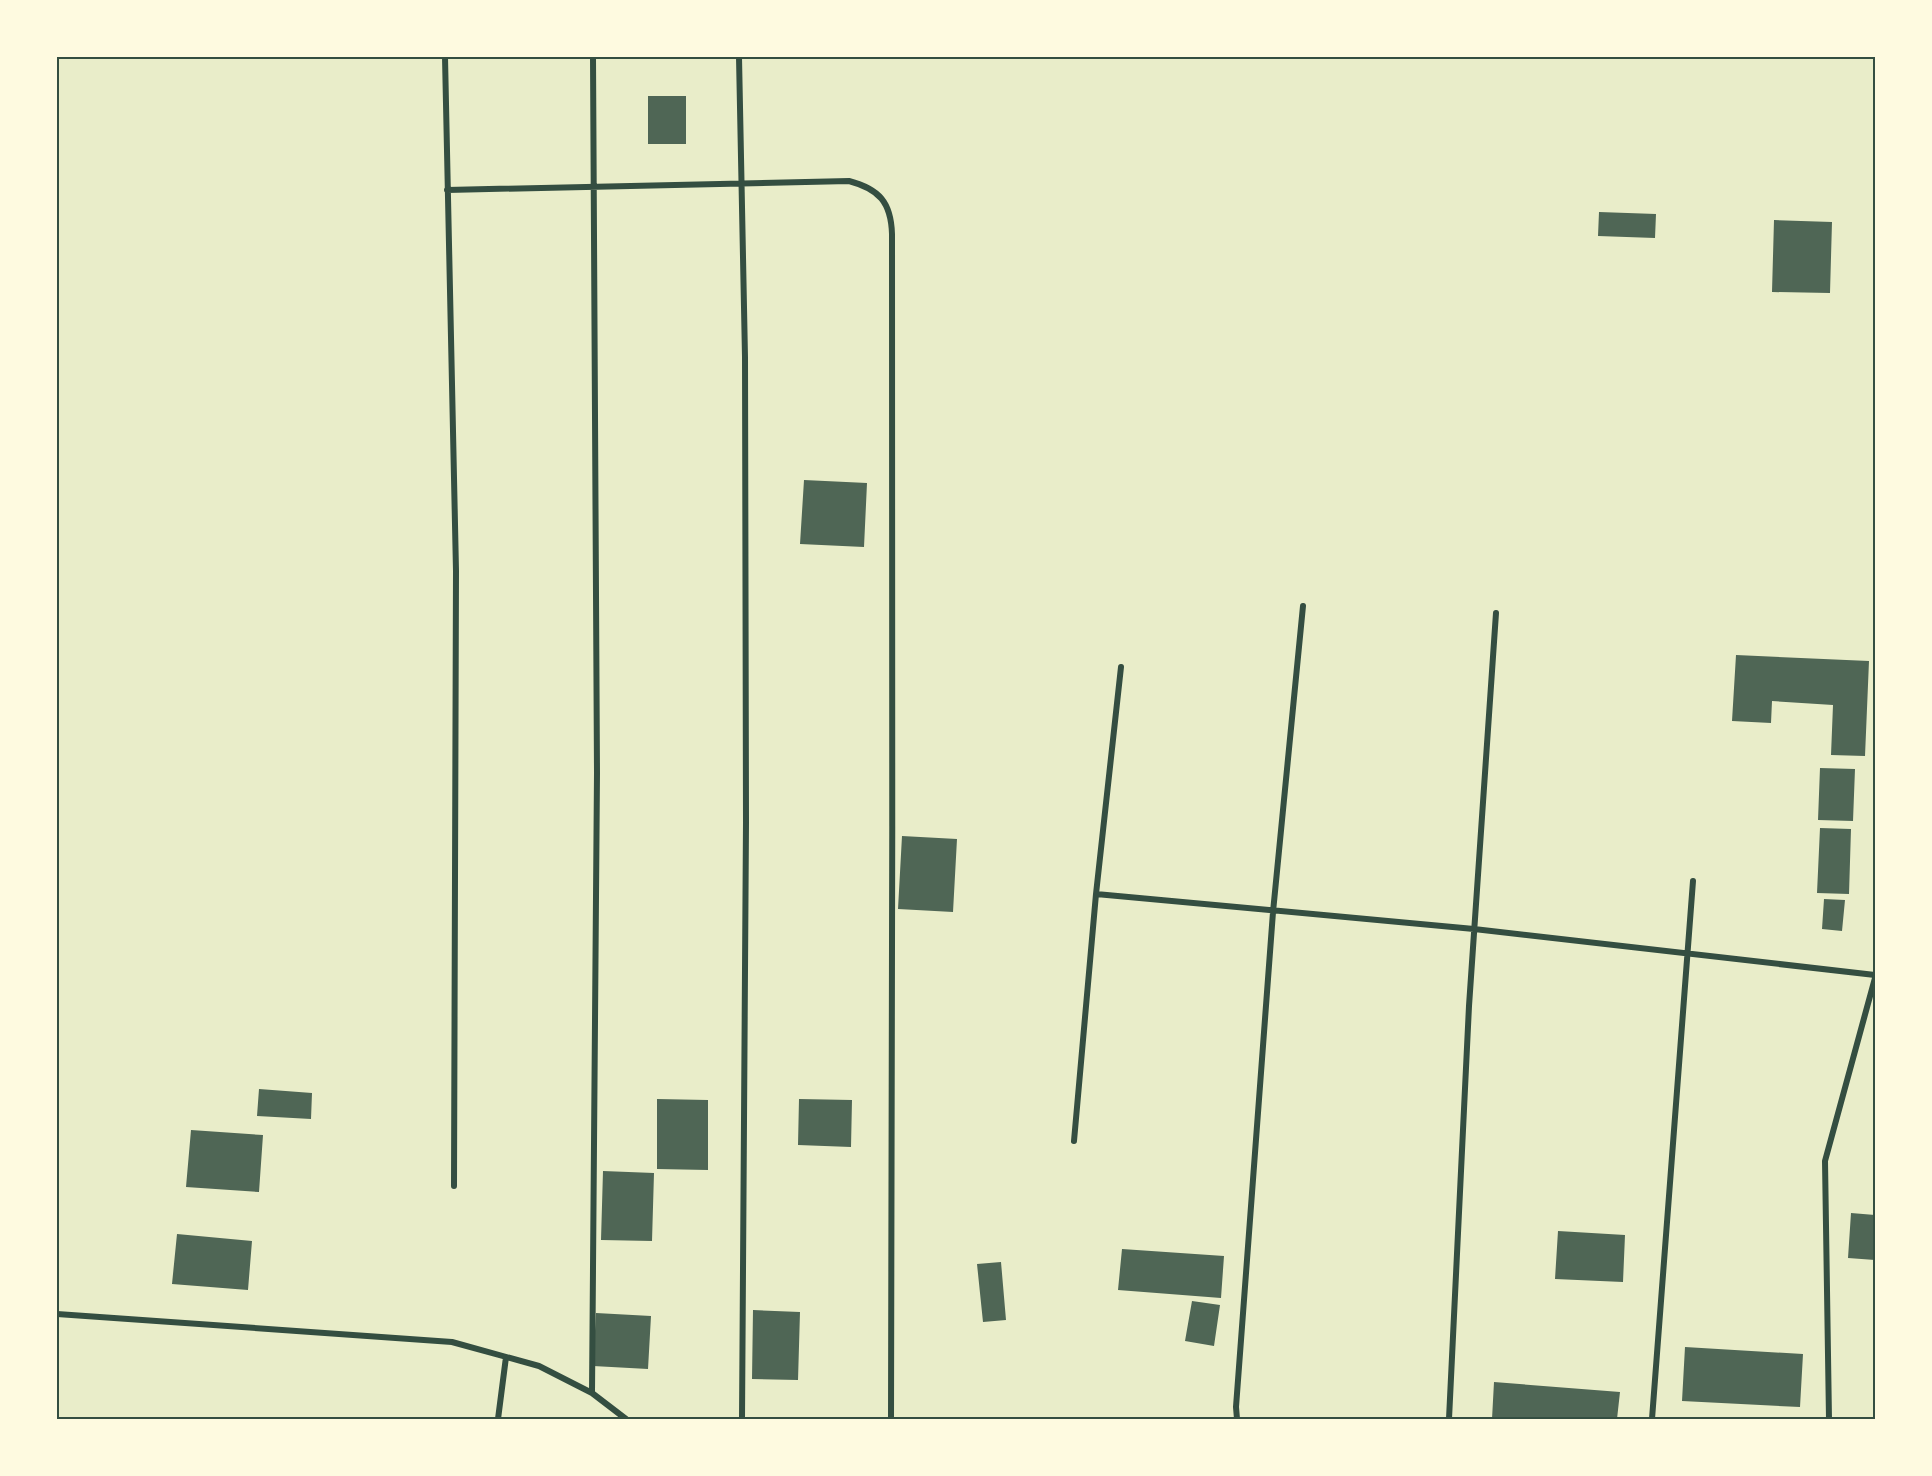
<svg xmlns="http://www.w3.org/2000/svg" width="1932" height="1476" font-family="Merriweather,serif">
<rect width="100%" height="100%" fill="#e9edc9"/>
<!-- building -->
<path fill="#4f6655" d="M648,96H686V144H648Z
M1599,212L1656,214L1655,238L1598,236Z
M1774,220L1832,222L1830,293L1772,292Z
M804,480L867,483L864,547L800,544Z
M1736,655L1869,661L1865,756L1831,755L1833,705L1772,701L1771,723L1732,721Z
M1820,768L1855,769L1853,821L1818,820Z
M1820,828L1851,829L1849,894L1817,893Z
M902,836L957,839L953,912L898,909Z
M1824,899L1845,900L1842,931L1822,929Z
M259,1089L312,1093L311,1119L257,1116Z
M657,1099L708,1100V1170L657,1169Z
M799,1099L852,1100L851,1147L798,1145Z
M191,1130L263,1135L259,1192L186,1187Z
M603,1171L654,1173L652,1241L601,1240Z
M1851,1213L1875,1215V1260L1848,1258Z
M1558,1231L1625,1235L1623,1282L1555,1279Z
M177,1234L252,1241L248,1290L172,1284Z
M1122,1249L1224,1256L1221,1298L1118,1290Z
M1001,1262L1006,1320L983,1322L977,1264Z
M1192,1301L1220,1305L1214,1346L1185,1341Z
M753,1310L800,1312L798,1380L752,1379Z
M596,1313L651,1316L648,1369L593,1366Z
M1685,1347L1803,1354L1800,1407L1682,1401Z
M1494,1382L1620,1392L1617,1419H1492Z"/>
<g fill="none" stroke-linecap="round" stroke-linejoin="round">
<!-- minor -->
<path stroke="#344e41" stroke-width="6" d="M445,57L456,571L454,1186
M739,57L745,357L746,822L742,1419
M447,190L849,181C879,189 891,202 892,234C892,629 893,1024 891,1419
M1121,667L1096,894L1474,929L1875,975
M1074,1141L1096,894
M57,1314L452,1342L539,1366L592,1393L626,1419
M592,1393L597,773L593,57
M498,1419L506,1357
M1237,1419L1236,1407L1273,912L1303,606
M1449,1419L1469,1006L1496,613
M1652,1419L1693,881
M1829,1419L1825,1161L1875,978"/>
</g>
<!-- border -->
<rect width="1932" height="1476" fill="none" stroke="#fefae0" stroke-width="117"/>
<rect x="58" y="58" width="1816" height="1360" fill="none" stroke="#344e41" stroke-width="2"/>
</svg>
